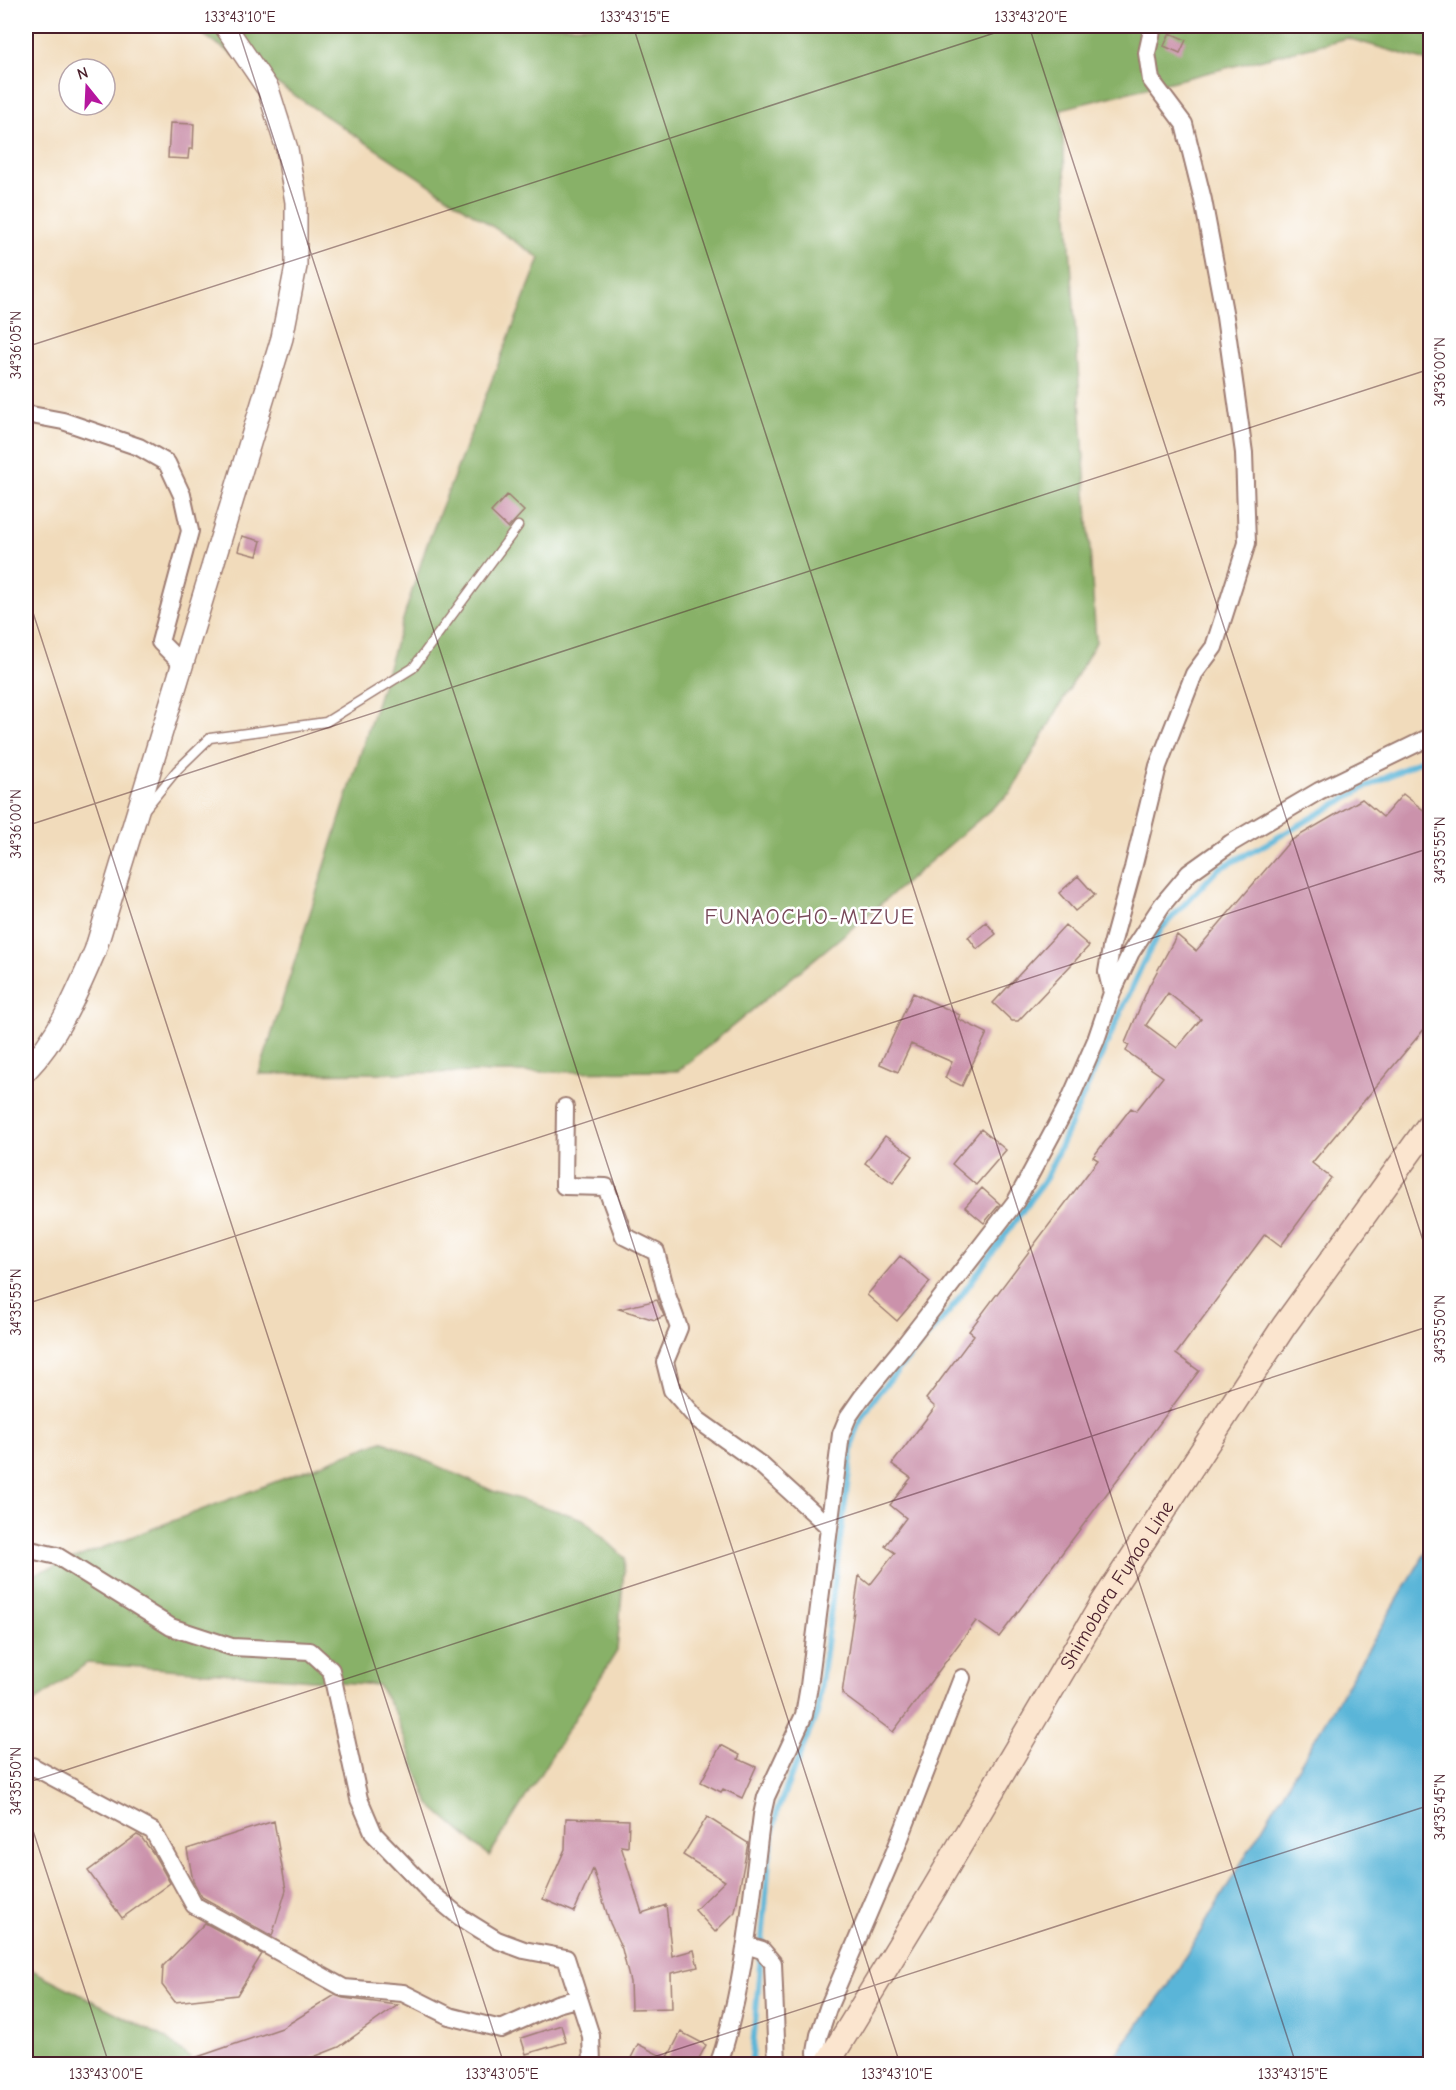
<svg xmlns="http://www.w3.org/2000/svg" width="1456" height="2090" font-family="'Comic Neue',sans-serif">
<rect width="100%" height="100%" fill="#fff"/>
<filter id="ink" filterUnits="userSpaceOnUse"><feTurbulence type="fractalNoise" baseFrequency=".0167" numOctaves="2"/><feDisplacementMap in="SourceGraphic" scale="12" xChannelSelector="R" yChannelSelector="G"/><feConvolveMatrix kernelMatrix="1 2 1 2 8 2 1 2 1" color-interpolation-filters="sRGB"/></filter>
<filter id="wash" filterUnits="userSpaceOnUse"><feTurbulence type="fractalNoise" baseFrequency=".008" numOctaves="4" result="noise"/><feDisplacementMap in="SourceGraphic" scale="24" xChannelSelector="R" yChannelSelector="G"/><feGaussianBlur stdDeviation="1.35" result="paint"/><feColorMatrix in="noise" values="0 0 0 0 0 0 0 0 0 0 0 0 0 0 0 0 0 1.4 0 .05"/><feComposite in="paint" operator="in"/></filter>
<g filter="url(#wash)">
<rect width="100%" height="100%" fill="#f1dbbb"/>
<!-- forest -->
<path fill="#88b168" stroke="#69684a" stroke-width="1.5" d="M190,26H1430V62L1347,38L1061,109L1096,642L1011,792L868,915L678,1071L259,1074L426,547L540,258Z
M382,1441L493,1491L583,1519L625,1558L617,1651L489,1856L429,1804L395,1713L378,1685L87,1663L26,1708V1577Z
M26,1967L165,2038L197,2064H26Z"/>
<!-- water -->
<path fill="#5ab5d8" stroke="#526a82" stroke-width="1.5" d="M1430,1545V2064H1108L1167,1988Z"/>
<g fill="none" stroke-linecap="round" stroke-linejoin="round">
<!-- stream -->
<path stroke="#5ab5d8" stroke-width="6" d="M749,2064L752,2058L769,1860L777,1811L817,1713L853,1442L861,1419L878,1393L953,1307L1046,1178L1143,963L1161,929L1218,869L1259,848L1364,788L1430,756"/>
</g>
<g id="blocks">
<!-- building -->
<path fill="#cb92ab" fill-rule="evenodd" d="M1170,33L1186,40L1180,53L1164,46Z
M170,123L194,124L193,149H189L188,159L168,158Z
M507,495L524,511L508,528L491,512Z
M242,536L261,541L257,556L238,551Z
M1403,794L1431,816V1021L1312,1163L1331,1178L1281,1246L1265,1234L1176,1354L1199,1371L999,1637L976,1621L893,1732L842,1694L859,1576L870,1585L895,1553L885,1546L906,1518L890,1505L911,1478L892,1464L935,1407L926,1399L974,1335L969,1331L1098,1160L1093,1157L1131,1108L1136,1111L1163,1077L1126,1051L1129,1045L1125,1043L1149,986L1177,935L1196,951L1290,841L1362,799L1383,817ZM1168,993L1201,1019L1177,1048L1146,1025Z
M1078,876L1095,895L1075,911L1059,893Z
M986,922L996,934L977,949L968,937Z
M1065,925L1089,946L1018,1021H1012L993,1003Z
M913,993L960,1015L958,1019L987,1033L962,1086L945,1078L952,1062L911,1044L898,1072L880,1064Z
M981,1129L1006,1150L976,1185L952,1164Z
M885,1136L913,1156L893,1183L865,1163Z
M982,1188L1000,1204L984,1223L965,1207Z
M900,1256L930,1282L897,1321L867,1295Z
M657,1300L664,1316L655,1320L619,1309Z
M721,1745L740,1755L738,1759L756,1767L742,1798L723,1789L721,1792L701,1782Z
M707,1817L748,1843L735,1912L715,1932L695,1910L725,1881L683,1855Z
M566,1818L629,1820L628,1847L621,1846L642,1913L666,1905L672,1956L694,1950L698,1967L671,1973L672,2008L631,2009L630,1982L622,1949L610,1923L593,1869L574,1912L543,1899L565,1849Z
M274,1821L286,1890L272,1936L202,1897L193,1881L187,1849Z
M137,1835L141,1837L153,1853L170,1883L122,1918L88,1871Z
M205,1923L262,1954L237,1995L175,2002L162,1985L163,1966Z
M335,1995L343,1998L398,2005L339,2047L296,2064H184L183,2062L282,2028Z
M561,2025L566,2042L526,2054L521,2038Z
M681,2032L706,2045L696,2064H628L638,2044L667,2059Z"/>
</g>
</g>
<g filter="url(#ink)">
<use href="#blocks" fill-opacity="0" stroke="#9e7d73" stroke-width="1.5"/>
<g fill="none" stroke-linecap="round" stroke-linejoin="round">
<defs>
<path id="service" d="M146,808L177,770L210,738L326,722L413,668L518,526"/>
<path id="minor" d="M26,414L63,421L139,447L167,463L182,495L190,531L160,642L183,665
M1112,993L1107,972L1111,948L1133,868L1158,766L1194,674L1214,647L1247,543L1244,453L1225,317L1203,200L1184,124L1151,80L1147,53L1153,26
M565,1107L564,1186L606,1187L624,1236L656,1252L667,1295L679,1328L665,1362L672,1390L698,1420L761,1465L828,1526
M26,1549L57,1556L171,1627L232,1647L310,1651L331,1670L359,1799L374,1834L431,1893L460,1917L497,1940L524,1950L566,1958L591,2036L592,2064
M26,1770L32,1766L153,1831L194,1905L344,1988L403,1993L449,2016L501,2029L557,2004L579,1998
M746,1945L762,1950L773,1963L777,2064
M718,2064C725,2049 728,2032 732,2016C748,1951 753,1882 762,1815L766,1797L804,1715L809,1686L841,1434L848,1417L862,1397L903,1347L1016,1201L1067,1106L1096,1040L1112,993L1131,952L1162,905L1189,873L1231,843L1319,791L1430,737
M817,2064L816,2052L819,2035L828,2008L895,1851L962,1678"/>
<path id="tertiary" d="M26,1071C58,1038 77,993 95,951L282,338L296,266V202L287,149L268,89L225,26"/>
<g id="secondary">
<path id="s1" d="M827,2064L934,1889L1102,1604L1284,1326L1430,1124"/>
</g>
</defs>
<!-- service casing -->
<use href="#service" stroke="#9e7d73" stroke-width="11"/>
<!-- minor casing -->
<use href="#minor" stroke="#9e7d73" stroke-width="20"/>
<!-- tertiary casing -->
<use href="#tertiary" stroke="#9e7d73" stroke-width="24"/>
<!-- secondary casing -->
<use href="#secondary" stroke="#9e7d73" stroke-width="27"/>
<!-- service -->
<use href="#service" stroke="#fff" stroke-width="8"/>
<!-- minor -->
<use href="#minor" stroke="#fff" stroke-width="16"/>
<!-- tertiary -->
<use href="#tertiary" stroke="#fff" stroke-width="21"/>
<!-- secondary -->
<use href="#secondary" stroke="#fbe5cf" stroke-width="24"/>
</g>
</g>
<!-- ticks -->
<path fill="none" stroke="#4a1f2b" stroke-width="1.5" stroke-opacity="0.45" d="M237,26L900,2064M633,26L1296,2064M1029,26L1430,1262M1424,26L1430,44M26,347L1016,26M26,591L504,2064M26,826L1430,369M26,1304L1430,848M26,1783L1430,1326M26,1809L109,2064M632,2064L1430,1805"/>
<g text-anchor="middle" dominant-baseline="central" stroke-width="5" stroke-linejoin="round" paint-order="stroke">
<!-- street labels -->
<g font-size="20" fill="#4a1f2b" stroke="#fff">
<text stroke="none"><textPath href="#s1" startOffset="560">Shimobara Funao Line</textPath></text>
</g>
<!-- quarter labels -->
<g font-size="22" letter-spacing="1.5" fill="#774758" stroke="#fff">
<text x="810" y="917">FUNAOCHO-MIZUE</text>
</g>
</g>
<!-- margin -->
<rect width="1456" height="2090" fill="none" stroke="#fff" stroke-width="66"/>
<!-- north arrow -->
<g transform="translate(87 87) rotate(342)"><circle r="28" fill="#ffffff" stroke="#b7a5aa" stroke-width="1.5"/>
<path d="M0-4.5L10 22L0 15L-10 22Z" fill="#b5179e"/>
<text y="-9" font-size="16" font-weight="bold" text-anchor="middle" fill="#4a1f2b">N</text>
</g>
<rect x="33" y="33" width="1390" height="2024" fill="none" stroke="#4a1f2b" stroke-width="2"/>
<g font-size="15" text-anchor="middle" fill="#4a1f2b">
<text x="240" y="22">133°43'10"E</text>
<text x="635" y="22">133°43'15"E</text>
<text x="1031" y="22">133°43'20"E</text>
<text transform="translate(16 345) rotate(-90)" y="5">34°36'05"N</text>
<text transform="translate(1440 372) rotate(-90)" y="5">34°36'00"N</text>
<text transform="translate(16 824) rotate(-90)" y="5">34°36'00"N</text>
<text transform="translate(1440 850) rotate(-90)" y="5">34°35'55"N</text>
<text transform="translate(16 1302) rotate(-90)" y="5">34°35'55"N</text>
<text transform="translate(1440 1329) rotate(-90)" y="5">34°35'50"N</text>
<text transform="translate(16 1781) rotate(-90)" y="5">34°35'50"N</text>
<text transform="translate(1440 1807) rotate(-90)" y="5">34°35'45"N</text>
<text x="106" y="2079">133°43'00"E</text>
<text x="502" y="2079">133°43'05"E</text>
<text x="897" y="2079">133°43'10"E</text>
<text x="1293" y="2079">133°43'15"E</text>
</g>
</svg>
